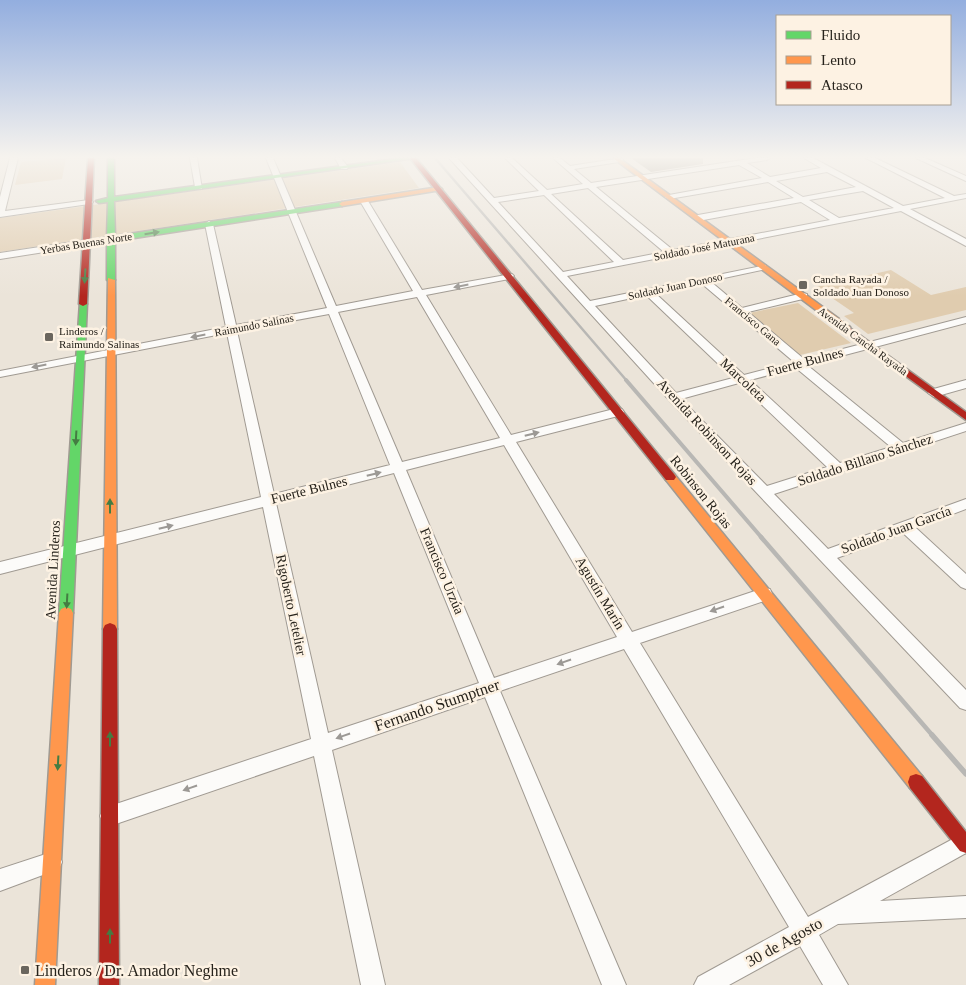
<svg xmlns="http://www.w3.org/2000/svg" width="966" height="985" font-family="Georgia,serif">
<rect width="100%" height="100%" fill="#ebe4d9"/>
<!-- green -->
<path fill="#e0ccaf" d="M66,158L62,179L15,185L21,162Z
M400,162L419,188L0,252V218Z
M891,270L931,295L966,287V310L868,334L844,316L854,313L816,287Z
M798,303L851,343L800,355L749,313Z"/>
<!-- building -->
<path fill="#9b9283" d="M631,158H703V164L651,172Z"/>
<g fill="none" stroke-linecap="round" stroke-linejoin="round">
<defs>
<path id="street" d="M10,158H18L5,211L89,200L93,202L89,204L0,217V197Z
M190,158H197L202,189L195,187Z
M266,158H273L336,306L413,291L360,201L364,199L368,201L422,290L512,274L514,276L509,279L426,295L511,435L618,408L622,409L624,412L622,415L516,442L632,632L764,588L770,589L772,594L770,599L640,643L808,917L964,833L966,834V853L880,901L966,896V918L838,924L819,935L848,985H823L800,946L729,985H694L698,977L789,927L624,649L500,691L626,985H602L485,697L332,750L385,985H361L314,756L110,826L103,823L100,816L103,809L110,806L311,739L263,507L0,574V562L261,497L227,333L0,377V371L226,327L205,224L209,221L213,224L236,325L327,308ZM417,297L500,438L402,462L338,312ZM329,314L390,465L274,494L237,331ZM504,445L617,637L494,678L406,470ZM394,473L479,683L328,733L276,503Z
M335,158H341L348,167L347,169H341Z
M449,158H457L494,198L539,191L505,158H512L547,190L583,184L553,158H560L570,166L622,158L623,160L619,162L574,169L591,183L756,158H770L767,160L747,163L770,177L821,168L804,158H813L903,206L945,198L866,158H875L954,196L966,194V198L910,209L966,239V246L901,211L567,276L590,301L766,265V269L710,281L742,308L803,293L807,294V298L748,312L804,359L966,317V323L807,365L903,443L966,423V431L774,494L828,549L966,499V509L916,528L966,574V589L961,587L903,533L837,558L966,690V710L960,708L669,400ZM739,165L762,178L669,195L665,197L669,199L768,182L794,198L698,215L694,218L698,221L801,202L830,220L673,250L596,187ZM827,172L856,187L803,197L776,181ZM588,188L664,252L623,260L551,194ZM863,191L894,208L839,218L809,200ZM544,195L614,262L563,272L498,202ZM701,283L794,362L744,375L655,293ZM646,295L733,378L676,393L595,306ZM796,368L891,447L840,463L750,380ZM739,383L827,467L767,486L681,399Z
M916,158H925L966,176V181Z
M86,240L89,241V245L0,259V253Z
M966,380V388L934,397L928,393L930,390Z
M52,852L59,855L62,862L59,869L0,891V869Z"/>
<path id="fast" d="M108,158H114V197L402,158H415L114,201L115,236L342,202L345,204L342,206L115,241V280L111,282L107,280V242L98,243L94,241L107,237L108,202L99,203L96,201L108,198Z
M80,302H83L87,304L73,613L71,617L66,619L61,617L59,613Z"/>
<path id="slow" d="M613,158H619L850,327V331H844Z
M439,187L442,189L441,190L342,206L339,204L342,202Z
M108,278L115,280L117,629L115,633L110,635L105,633L103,629Z
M670,473L674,474L922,776L924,782L922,788L916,790L910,788L666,480L664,477Z
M66,607L71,609L73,613L55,985H35L59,613L61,609Z"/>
<path id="jam" d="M88,158H94L87,304L83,306L79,304Z
M410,158H416L674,474L676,477L674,480H666Z
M847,326L966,412V420L844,331V327Z
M110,623L115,625L117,629L119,985H99L103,629L105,625Z
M916,774L922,776L966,832V853L960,851L910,788L908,782L910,776Z"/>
</defs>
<!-- street casing -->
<use href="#street" stroke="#a09a92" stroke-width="2"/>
<!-- fast casing -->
<use href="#fast" stroke="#a09a92" stroke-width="3"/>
<!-- slow casing -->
<use href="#slow" stroke="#a09a92" stroke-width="3"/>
<!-- jam casing -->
<use href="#jam" stroke="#a09a92" stroke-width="3"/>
<!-- street -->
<use href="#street" fill="#fcfbf9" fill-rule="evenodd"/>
<!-- fast -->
<use href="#fast" fill="#63d668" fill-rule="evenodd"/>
<!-- slow -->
<use href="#slow" fill="#ff974d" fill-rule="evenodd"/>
<!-- jam -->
<use href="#jam" fill="#b3261e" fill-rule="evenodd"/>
<!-- rail-far3 -->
<path stroke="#b8b7b4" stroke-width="2.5" d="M435,158L627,381"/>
<!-- rail-far2 -->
<path stroke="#b8b7b4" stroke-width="4" d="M626,380L762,538"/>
<!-- rail-far1 -->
<path stroke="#b8b7b4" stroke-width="4.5" d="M761,537L933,736"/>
<!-- rail -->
<path stroke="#b8b7b4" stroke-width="5.5" d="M932,735L966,774"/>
</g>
<!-- one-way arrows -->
<defs><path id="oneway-solid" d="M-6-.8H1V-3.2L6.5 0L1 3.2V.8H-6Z" transform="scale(1.25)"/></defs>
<g fill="#447c42">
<use href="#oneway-solid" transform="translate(152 233) rotate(-9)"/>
<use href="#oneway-solid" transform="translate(85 276) rotate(93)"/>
<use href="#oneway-solid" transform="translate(76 438) rotate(93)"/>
<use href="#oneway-solid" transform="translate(110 506) rotate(-90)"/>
<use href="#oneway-solid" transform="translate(67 601) rotate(93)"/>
<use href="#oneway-solid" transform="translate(110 739) rotate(-90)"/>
<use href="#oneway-solid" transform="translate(58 763) rotate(93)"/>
<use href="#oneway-solid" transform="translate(110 936) rotate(-90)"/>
</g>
<g fill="#9c9995">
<use href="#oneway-solid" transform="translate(461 286) rotate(169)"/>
<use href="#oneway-solid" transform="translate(198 336) rotate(169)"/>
<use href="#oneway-solid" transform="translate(39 366) rotate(169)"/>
<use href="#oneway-solid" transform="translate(532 434) rotate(-14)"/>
<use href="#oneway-solid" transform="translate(374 474) rotate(-14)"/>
<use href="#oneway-solid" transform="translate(166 527) rotate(-14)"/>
<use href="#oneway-solid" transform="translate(717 609) rotate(161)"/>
<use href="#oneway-solid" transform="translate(564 662) rotate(161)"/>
<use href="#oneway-solid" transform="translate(343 736) rotate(161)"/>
<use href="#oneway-solid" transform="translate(190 788) rotate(161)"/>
</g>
<!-- sky -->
<linearGradient id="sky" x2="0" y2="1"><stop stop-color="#93aedf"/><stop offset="0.53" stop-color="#f6f3ee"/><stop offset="1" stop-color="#f6f3ee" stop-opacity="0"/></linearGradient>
<rect width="966" height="296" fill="url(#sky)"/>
<!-- markers -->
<g fill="#6b665e" stroke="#fdf2e3" stroke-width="2">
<rect x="798" y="280" width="10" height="10" rx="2.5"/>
<rect x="44" y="332" width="10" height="10" rx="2.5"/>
<rect x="20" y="965" width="10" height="10" rx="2.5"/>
</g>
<g text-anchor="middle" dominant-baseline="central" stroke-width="5" stroke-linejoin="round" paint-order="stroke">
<!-- far-street labels -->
<g font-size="11" fill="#26221b" stroke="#fdf2e3">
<text transform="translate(86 243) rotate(-9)">Yerbas Buenas Norte</text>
<text transform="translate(704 247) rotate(-11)">Soldado José Maturana</text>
<text transform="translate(675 286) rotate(-12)">Soldado Juan Donoso</text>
<text transform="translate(753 321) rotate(40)">Francisco Gana</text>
<text transform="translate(254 325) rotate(-11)">Raimundo Salinas</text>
<text transform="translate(863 341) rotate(36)">Avenida Cancha Rayada</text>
</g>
<!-- far-poi labels -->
<g font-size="11" fill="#26221b" stroke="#fdf2e3" text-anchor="start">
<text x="813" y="279">Cancha Rayada /<tspan x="813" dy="13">Soldado Juan Donoso</tspan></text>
<text x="59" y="331">Linderos /<tspan x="59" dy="13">Raimundo Salinas</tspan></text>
</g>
<!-- street labels -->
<g font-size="14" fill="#26221b" stroke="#fdf2e3">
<text transform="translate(805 362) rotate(-15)">Fuerte Bulnes</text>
<text transform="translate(743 380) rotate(43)">Marcoleta</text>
<text transform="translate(707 432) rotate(47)">Avenida Robinson Rojas</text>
<text transform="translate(865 460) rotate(-18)">Soldado Billano Sánchez</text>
<text transform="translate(309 490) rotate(-14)">Fuerte Bulnes</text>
<text transform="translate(701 492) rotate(51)">Robinson Rojas</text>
<text transform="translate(896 530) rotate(-20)">Soldado Juan García</text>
<text transform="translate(53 570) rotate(-87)">Avenida Linderos</text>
<text transform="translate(442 571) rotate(67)">Francisco Urzúa</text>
<text transform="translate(600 593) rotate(59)">Agustín Marín</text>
<text transform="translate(291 605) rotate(78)">Rigoberto Letelier</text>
</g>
<!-- near-street labels -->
<g font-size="16" fill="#26221b" stroke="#fdf2e3">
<text transform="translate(437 705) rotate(-19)">Fernando Stumptner</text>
<text transform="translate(784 942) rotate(-29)">30 de Agosto</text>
</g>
<!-- near-poi labels -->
<g font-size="16" fill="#26221b" stroke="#fdf2e3" text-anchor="start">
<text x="35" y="970">Linderos / Dr. Amador Neghme</text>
</g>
</g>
<!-- legend -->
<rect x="776" y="15" width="175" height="90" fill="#fdf2e3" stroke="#a79f93"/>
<rect x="786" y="31" width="25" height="8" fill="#63d668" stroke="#a79f93"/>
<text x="821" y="40" font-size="15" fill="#26221b">Fluido</text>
<rect x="786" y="56" width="25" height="8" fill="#ff974d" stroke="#a79f93"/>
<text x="821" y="65" font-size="15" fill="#26221b">Lento</text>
<rect x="786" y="81" width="25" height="8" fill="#b3261e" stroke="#a79f93"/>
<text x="821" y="90" font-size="15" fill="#26221b">Atasco</text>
</svg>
